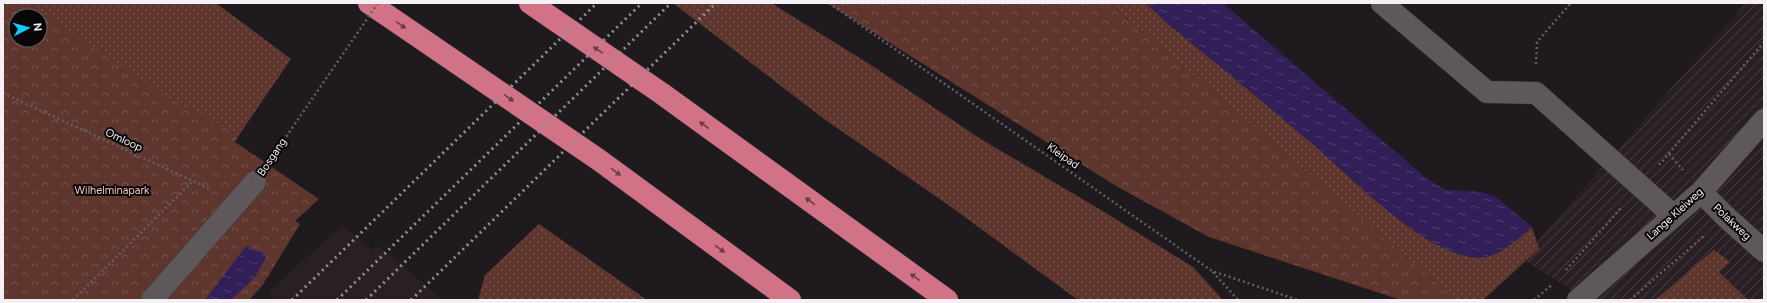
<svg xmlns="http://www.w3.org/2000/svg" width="1767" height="303" font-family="Figtree,sans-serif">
<defs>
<pattern id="industrial-furrows" width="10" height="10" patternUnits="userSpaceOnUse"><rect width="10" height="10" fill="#2b1f26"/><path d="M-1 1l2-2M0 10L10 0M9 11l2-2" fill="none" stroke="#4a4046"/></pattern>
<pattern id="grass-dots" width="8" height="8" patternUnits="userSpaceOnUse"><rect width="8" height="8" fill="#5f362e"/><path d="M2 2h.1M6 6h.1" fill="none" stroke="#77534d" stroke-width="1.8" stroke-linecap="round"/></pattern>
<pattern id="forest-crowns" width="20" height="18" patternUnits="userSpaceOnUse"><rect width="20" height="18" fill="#5f362e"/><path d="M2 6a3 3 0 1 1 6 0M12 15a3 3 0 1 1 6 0" fill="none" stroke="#77534d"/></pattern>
<pattern id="water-ripples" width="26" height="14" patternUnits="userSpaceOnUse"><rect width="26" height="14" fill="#321f58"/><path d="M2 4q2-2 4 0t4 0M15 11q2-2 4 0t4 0" fill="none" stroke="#504070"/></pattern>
</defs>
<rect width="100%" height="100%" fill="#1f1a1d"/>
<!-- built -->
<path fill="#2b1f26" d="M342,225L373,250L377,245L441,298L439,300H271V290Z"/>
<!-- industrial -->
<path fill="url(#industrial-furrows)" d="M1746,3H1764V300H1588L1522,259Z"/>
<!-- grass -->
<path fill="url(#grass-dots)" d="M21,3H216L291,59L239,135L147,87Z
M673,3H771L871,65L979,138L1101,210L1193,267L1223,300H1078L947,204L824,119Z
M1109,3H1146L1168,24C1215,62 1262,101 1308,140C1350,175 1417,248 1471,257C1496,261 1515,241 1532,227L1539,249L1483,300H1457Z
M539,224L647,300H478L485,275Z
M1714,250L1730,262L1719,272L1748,300H1655Z"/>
<!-- forest -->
<path fill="url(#forest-crowns)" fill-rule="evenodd" d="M3,3H27L169,98L239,135L235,142L319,199L295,221L300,224L262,286L249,300H3ZM16,16H40V40H16Z
M827,3H1109L1457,300H1401L1209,237L1116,186Z"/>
<!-- water -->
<path fill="url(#water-ripples)" d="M1146,3H1223L1426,178L1446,190L1476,191L1495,196L1532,227C1515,241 1496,261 1471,257C1417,248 1350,175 1308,140C1262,101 1215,62 1168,24Z
M246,246L267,255L256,276L231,300H205Z"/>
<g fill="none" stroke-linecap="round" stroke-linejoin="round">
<defs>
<path id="minor" d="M1382,3L1487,92L1536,93L1674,216
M1701,192L1726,217L1764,251
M152,300L255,182
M1578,300L1701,192L1764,120"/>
<path id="highway" d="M369,3L599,160L790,300
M530,3L661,93L947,300"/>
</defs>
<!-- minor casing -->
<use href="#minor" stroke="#383436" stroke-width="23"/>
<!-- highway casing -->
<use href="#highway" stroke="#383436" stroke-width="23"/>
<!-- path -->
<path stroke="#645f62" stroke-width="2.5" stroke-dasharray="2 3" stroke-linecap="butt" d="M829,3L1212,271L1298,300
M1536,64L1537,42L1571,3
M3,93L210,189
M1669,154L1683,170
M1659,165L1764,42
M1566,270L1621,208
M1213,272L1238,300
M73,300L193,181
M1534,300L1553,284
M1630,300L1705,235"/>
<!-- minor -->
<use href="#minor" stroke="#5f585b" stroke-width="22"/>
<!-- highway -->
<use href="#highway" stroke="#d27286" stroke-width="22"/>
<!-- rail -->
<path stroke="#959093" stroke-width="3" stroke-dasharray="2 4" stroke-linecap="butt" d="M292,300L597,3
M337,300L642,3
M366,300L671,3
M411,300L716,3"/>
<!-- path-bridge -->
<path stroke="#645f62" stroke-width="2.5" stroke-dasharray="2 3" stroke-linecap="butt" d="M255,182L378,3"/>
</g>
<!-- one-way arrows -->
<defs><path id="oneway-solid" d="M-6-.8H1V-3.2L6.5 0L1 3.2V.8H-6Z"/></defs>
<g fill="#6d3c46">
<use href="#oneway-solid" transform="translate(401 25) rotate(34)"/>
<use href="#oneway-solid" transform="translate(598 50) rotate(-146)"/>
<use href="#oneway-solid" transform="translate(509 98) rotate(34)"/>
<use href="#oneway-solid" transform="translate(704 125) rotate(-144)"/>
<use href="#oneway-solid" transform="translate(616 172) rotate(36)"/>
<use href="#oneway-solid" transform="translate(810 201) rotate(-144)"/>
<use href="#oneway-solid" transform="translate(720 249) rotate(36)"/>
<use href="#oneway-solid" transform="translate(915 277) rotate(-144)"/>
</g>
<g text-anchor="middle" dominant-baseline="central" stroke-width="4" stroke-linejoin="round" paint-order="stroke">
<!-- street labels -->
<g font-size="11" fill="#f5f0f3" stroke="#080607">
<text transform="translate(124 140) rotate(25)">Omloop</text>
<text transform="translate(1063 156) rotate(35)">Kleipad</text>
<text transform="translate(272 157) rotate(-56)">Bosgang</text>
<text transform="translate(1675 214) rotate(-42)">Lange Kleiweg</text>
<text transform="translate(1732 222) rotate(43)">Polakweg</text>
</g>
<!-- park labels -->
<g font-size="11" fill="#f2c7be" stroke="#080607">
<text x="112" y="190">Wilhelminapark</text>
</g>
</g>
<!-- border -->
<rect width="1767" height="303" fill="none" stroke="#f5f0f3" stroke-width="8"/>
<!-- north arrow -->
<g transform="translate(28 28) rotate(84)"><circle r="19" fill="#080607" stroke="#676465"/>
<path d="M0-3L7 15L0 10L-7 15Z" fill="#0fcafa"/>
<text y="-6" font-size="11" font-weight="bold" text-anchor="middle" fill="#f5f0f3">N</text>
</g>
</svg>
